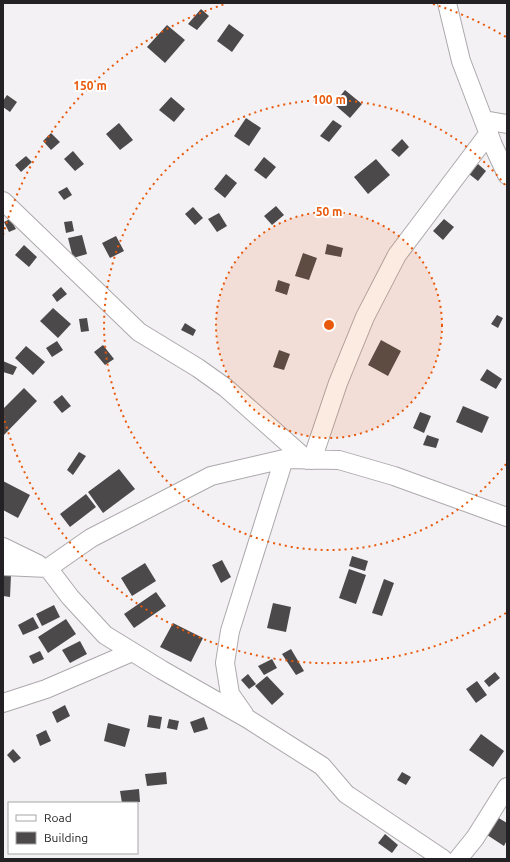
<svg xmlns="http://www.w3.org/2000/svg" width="510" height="862" font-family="Ubuntu,sans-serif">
<rect width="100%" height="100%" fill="#f4f1f4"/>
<!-- building -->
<path fill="#4c494b" d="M201,9L209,16L197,30L188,24Z
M229,24L244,35L232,52L217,41Z
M167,25L185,40L165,63L147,47Z
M345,90L362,104L350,118L334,104Z
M7,95L17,102L10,112L3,107V101Z
M171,97L185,109L174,122L159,110Z
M246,118L261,128L249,146L234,136Z
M333,120L342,126L329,142L320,136Z
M119,123L133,140L120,150L106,134Z
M51,133L60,142L51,150L43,141Z
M402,139L409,147L399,157L391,150Z
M73,151L84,164L75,171L64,159Z
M26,156L32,162L21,172L15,165Z
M264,157L276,167L266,179L254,170Z
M376,159L390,175L368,194L354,177Z
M478,164L486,171L478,181L469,174Z
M226,174L237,183L225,198L214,189Z
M67,187L72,195L64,200L58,192Z
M276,206L284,215L272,225L264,216Z
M193,207L203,218L195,225L185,214Z
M219,213L227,226L217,232L208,219Z
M10,219L16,229L9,232L4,222Z
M444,219L454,227L443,240L433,231Z
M72,221L74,231L66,233L64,222Z
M82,235L87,254L73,258L68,238Z
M116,236L124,251L110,258L102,243Z
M327,244L343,248L341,257L325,254Z
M24,245L37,257L29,267L15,255Z
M303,253L317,258L309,280L295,276Z
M278,280L290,284L287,295L275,291Z
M61,287L67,294L57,302L52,295Z
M53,308L71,324L58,338L40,321Z
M497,315L503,318L498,328L491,324Z
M87,318L89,331L81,332L79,319Z
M185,323L196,330L193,336L181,330Z
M381,340L401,351L388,376L368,365Z
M57,341L63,350L52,357L46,348Z
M103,345L114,359L105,365L94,352Z
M26,346L45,362L33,375L15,358Z
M279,350L290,354L284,370L273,367Z
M3,361L17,367L13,375L3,372Z
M487,369L502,379L496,389L480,380Z
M24,388L37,401L3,436V409Z
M62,395L71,406L62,413L53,402Z
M463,406L489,417L482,433L456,422Z
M420,412L431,416L424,433L413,428Z
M427,435L439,439L436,448L423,445Z
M79,452L86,456L73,475L67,470Z
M119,469L135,489L103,513L88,492Z
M3,481L30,495L18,518L3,510Z
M86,494L96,507L70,527L60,514Z
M352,556L368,561L365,571L349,566Z
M222,560L231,577L221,583L212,565Z
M145,563L156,581L132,596L121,578Z
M349,569L366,575L356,604L339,598Z
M3,575H11L10,597L3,596Z
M384,579L394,583L382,616L372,613Z
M156,592L166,606L134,628L124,614Z
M273,603L291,607L286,632L267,628Z
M54,605L60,617L42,626L36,614Z
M33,617L39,628L23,635L18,625Z
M66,619L76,634L48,653L38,637Z
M173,623L203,638L191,662L160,647Z
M80,641L87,654L70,663L62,650Z
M291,649L304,671L296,675L282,654Z
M40,651L44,659L33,664L29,656Z
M272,659L277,668L264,675L258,666Z
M495,672L500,678L489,687L484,681Z
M248,674L256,684L249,689L241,680Z
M267,676L284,694L272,705L255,686Z
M477,681L487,695L476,703L466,689Z
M65,705L70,716L57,723L52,712Z
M149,715L162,717L160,729L147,727Z
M204,717L208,729L194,733L190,722Z
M169,719L179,721L177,730L167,728Z
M108,723L130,729L125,747L104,741Z
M46,730L51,741L40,746L36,735Z
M481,734L504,751L493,767L469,750Z
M13,749L21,758L14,763L7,755Z
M166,772L167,784L147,786L145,774Z
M402,772L411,777L406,785L397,780Z
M139,789L140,802L122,803L120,791Z
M492,814L507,823V840L504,846L481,831Z
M385,834L398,845L392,853L378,843Z"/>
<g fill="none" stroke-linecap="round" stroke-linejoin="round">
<defs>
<path id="minor" d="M447,3L461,61L493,145L507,175
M484,120L507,124
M3,201L139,332L198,368L226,388L307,460
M312,460L338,383L365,317L397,255L489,133
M3,547L38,564
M3,566L48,568L91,538L211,476L284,459L339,460L394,476L507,517
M48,568L70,597L105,635L162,670L248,719L322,766L346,794L443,859
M3,703L46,689L132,652
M244,714L230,694L225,663L230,631L284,459
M458,859L475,838L507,787"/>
</defs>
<!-- minor casing -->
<use href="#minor" stroke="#aca9ac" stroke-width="20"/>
<!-- minor -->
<use href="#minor" stroke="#fff" stroke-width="18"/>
</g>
<!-- distance rings -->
<circle cx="329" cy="325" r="113" fill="#e8590c" fill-opacity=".12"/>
<g fill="none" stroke="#e8590c" stroke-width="2" stroke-dasharray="2 4">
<circle cx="329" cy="325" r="113"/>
<path d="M506 464A225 225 0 1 1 506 186"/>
<path d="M506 613A338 338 0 0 1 3 415M3 235A338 338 0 0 1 225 4M433 4A338 338 0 0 1 506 37"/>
</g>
<circle cx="329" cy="325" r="6" fill="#e8590c" stroke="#fff" stroke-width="2"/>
<g font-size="12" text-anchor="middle" font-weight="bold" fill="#e8590c" stroke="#fff" stroke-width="4" stroke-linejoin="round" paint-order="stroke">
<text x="90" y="90">150 m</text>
<text x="329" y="104">100 m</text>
<text x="329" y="216">50 m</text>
</g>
<!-- border -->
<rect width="510" height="862" fill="none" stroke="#232123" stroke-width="8"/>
<!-- legend -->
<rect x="8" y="802" width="130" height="52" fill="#ffffff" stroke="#a7a6a7"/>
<rect x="16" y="815" width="20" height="6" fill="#ffffff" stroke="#a7a6a7"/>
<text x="44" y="822" font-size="12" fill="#232123">Road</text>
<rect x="16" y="832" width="20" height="12" fill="#4c494b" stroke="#a7a6a7"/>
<text x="44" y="842" font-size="12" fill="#232123">Building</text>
</svg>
